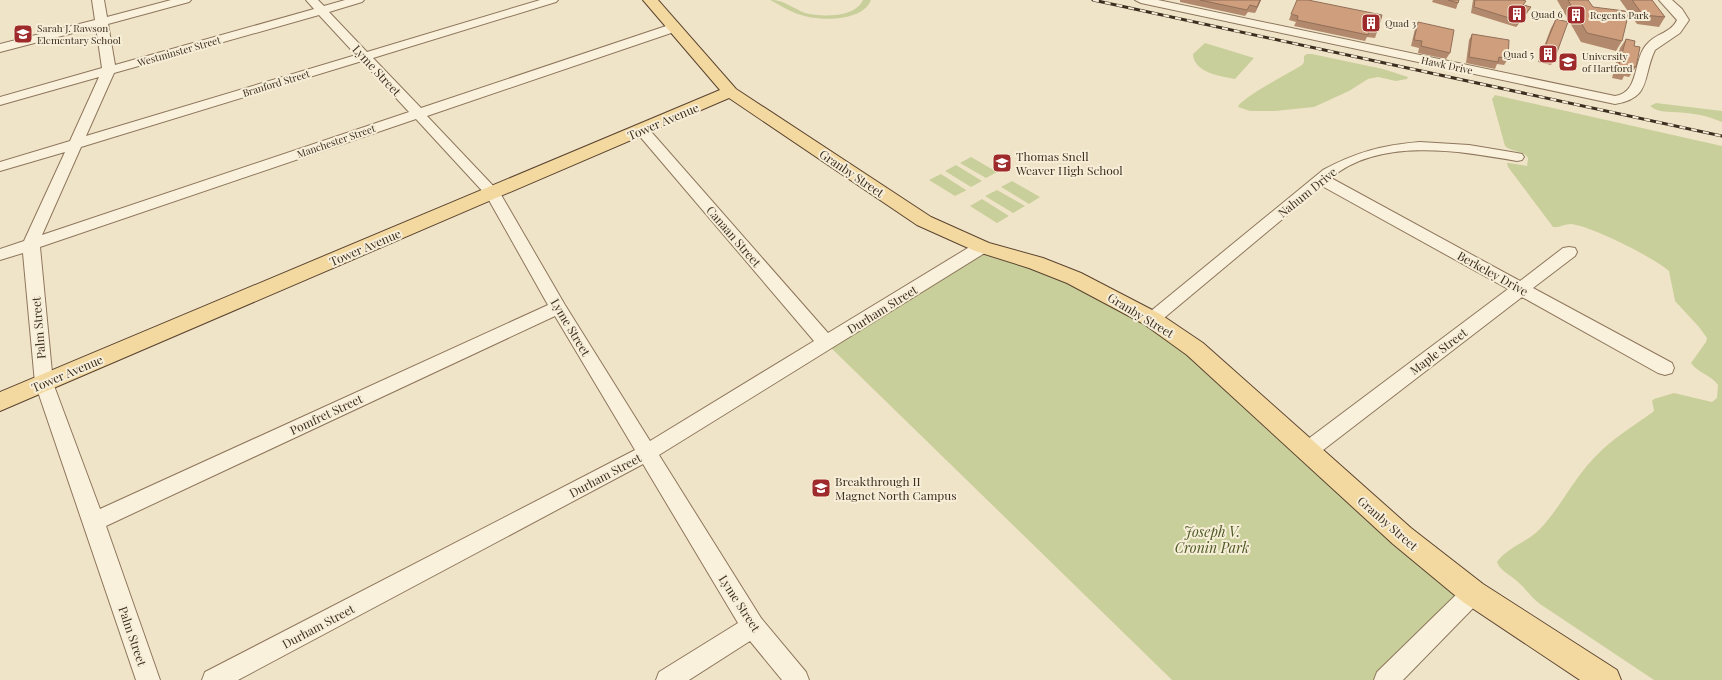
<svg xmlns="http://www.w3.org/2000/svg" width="1722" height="680" font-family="'Playfair Display',serif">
<rect width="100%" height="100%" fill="#f0e4c8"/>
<!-- green -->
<path fill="#c9cf9b" d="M770,0C785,0 792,8 805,13C822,17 855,18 863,0H871C863,22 819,21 801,15C790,12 780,5 770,0Z
M1205,43L1254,58L1235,79C1220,76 1194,73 1193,54Z
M1307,54H1312L1383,69L1408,77L1407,79L1396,81L1378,77L1368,79L1349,91L1314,107L1275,111H1250L1238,107C1241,98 1291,72 1302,65L1304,62V56Z
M1495,95L1722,146V680H1654L1540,604C1531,597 1526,589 1518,582C1511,575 1500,571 1497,562C1508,547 1526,543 1540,529C1560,508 1573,480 1593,459C1610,440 1632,427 1653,412L1654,410L1652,401L1654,399L1674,393L1712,402L1717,398L1718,385C1711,375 1698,373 1691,363L1706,342L1707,338L1699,327L1675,301L1669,271C1653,257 1591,226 1571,224C1564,224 1559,228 1553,227L1508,167L1507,163H1509L1527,166L1528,158C1523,150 1511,152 1505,146L1492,99Z
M1656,103L1722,111V122C1710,117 1699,114 1686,113C1674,111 1659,114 1650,106Z
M971,157L997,172L986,178L960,163Z
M956,165L982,181L971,187L945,171Z
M941,174L966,190H967L955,196L929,180Z
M1012,181L1040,197L1029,204L1001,187Z
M997,190L1025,206L1013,213L985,196Z
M982,199L1009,216L997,223L970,206Z
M982,247L1006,254L1152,319L1473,593L1386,680H1172L826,343Z"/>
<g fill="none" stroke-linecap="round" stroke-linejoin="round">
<defs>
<path id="minor" d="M92,0H104L107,17L171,0H191L189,2L108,24L115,65L314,9L306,0H318L324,6L345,0H364L362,2L329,12L367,52L540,0H558L556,2L373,58L421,108L669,25H677L679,28L677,31L427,116L500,193L565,305L650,441L814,341L637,133L635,130L637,127H647L828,333L976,243L982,242L988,243L990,247L988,251L659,455L761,618L806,672L809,680H782L750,641L689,680H656L659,672L738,623L643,464L238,680H202L205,672L635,450L555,316L106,526L160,680H136L35,383L23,253L0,260V249L24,241L65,152L0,171V162L70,141L99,77L0,105V97L102,68L96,27L0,52V44L95,20ZM319,15L356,55L86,136L114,73ZM362,61L409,112L42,235L81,147ZM416,119L486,195L548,305L100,509L53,383L40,247Z
M1135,0H1158L1615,96C1641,92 1632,58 1648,43C1657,33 1671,33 1677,20L1659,0H1672L1682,9L1689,20L1680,33L1655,50C1642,77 1652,98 1615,104L1141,3Z
M1420,142L1469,145L1517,153L1522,154L1524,157L1522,160L1517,161C1460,151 1379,137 1331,178L1520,281L1563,248L1569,247L1575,248L1577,252L1575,256L1533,288L1672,363L1674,368L1672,373L1665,375L1658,373L1522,297L1314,457L1307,459L1300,457L1297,451L1300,445L1508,289L1322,186L1158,323L1152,325L1146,323L1143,319L1146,315L1323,170C1356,152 1383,145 1420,142Z
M1473,583L1481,586L1484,593L1481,600L1403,680H1374L1377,672L1465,586Z"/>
<path id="major" d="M643,0H658L736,89L931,217L989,243L1043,258L1081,273L1160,314L1203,343L1411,528L1483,584L1617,670L1621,680H1580L1463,602L1393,544L1187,355L1144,324L1067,283L1029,268L975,251L917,225L729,98L0,411V392L720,90Z"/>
</defs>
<!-- minor casing -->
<use href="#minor" stroke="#8d765c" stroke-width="2"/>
<!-- major casing -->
<use href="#major" stroke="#5b4430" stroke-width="2"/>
<!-- minor -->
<use href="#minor" fill="#faf1dc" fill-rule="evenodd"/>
<!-- major -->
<use href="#major" fill="#f3d9a0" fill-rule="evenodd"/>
<defs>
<path id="rail" d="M1093,0L1722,136"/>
</defs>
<!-- rail casing -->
<use href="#rail" stroke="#3d2e20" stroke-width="3"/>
<!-- rail -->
<use href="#rail" stroke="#f7eed8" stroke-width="2" stroke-dasharray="6" stroke-linecap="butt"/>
</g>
<!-- wall -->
<path fill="#b2896c" d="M1180,0H1261L1255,13L1248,12L1245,16L1180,2Z
M1433,0H1459L1456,9L1432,2Z
M1473,0H1522L1524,5L1531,7L1527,13L1516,27L1471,13Z
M1557,0H1588L1593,7L1622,41L1616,51L1581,42Z
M1620,0H1652L1665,17L1659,27L1637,24Z
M1291,14L1377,32L1375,38L1367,37L1365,41L1294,26L1296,22L1289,20Z
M1556,19V55L1551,65L1538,62L1551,28Z
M1418,22L1450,53L1446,59L1418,53L1419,48L1411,46L1415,29Z
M1472,34L1508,59L1504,65L1497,64L1495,69L1466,63L1469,40Z
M1626,39L1634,46L1636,67L1629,77L1624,76L1622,80L1612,78L1620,48Z"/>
<!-- shaded-wall -->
<path fill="#916f58" d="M1260,0H1261L1255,13L1257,7Z
M1531,7L1527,13L1516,27L1519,21Z"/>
<!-- building -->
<path fill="#cf9f7d" stroke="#916f58" d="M1200,0H1260L1257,7L1250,5L1247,10Z
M1297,0H1308L1382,15L1377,32L1369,30L1368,35L1297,20L1298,16L1291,14Z
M1448,0H1459L1458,3Z
M1475,0H1522L1526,1L1523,5L1531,7L1519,21L1474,7Z
M1568,0H1588L1593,7L1625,11L1628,16L1622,41L1587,33Z
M1632,0H1652L1665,17L1643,15Z
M1556,19L1568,22L1556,55L1543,52Z
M1418,22L1454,30L1450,53L1421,46L1422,41L1414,40Z
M1472,34L1509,40L1508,59L1499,57L1498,62L1469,57Z
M1626,39L1635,41L1634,46L1640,47L1636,67L1628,65V70L1618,68Z"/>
<!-- icons -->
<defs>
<symbol id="building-square" viewBox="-11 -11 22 22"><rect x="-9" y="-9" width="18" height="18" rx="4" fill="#9e2a2b" stroke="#f7eed8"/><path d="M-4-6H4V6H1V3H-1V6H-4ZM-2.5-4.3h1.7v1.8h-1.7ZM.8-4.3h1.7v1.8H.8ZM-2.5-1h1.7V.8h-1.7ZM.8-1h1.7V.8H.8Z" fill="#fff"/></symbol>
<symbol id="school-square" viewBox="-11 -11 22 22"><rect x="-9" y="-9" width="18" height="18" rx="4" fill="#9e2a2b" stroke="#f7eed8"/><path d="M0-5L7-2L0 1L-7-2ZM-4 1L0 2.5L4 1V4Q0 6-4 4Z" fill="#fff"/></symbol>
<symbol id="university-square" viewBox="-11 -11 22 22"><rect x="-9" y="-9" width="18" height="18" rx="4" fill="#9e2a2b" stroke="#f7eed8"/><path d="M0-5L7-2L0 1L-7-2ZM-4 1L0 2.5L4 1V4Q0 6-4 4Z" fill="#fff"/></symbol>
</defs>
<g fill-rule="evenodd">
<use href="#building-square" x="1506" y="3" width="22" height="22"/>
<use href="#building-square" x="1565" y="4" width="22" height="22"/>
<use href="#building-square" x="1360" y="12" width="22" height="22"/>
<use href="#school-square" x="12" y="23" width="22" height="22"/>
<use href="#building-square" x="1537" y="43" width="22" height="22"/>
<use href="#university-square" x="1557" y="51" width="22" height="22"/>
<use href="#school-square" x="991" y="152" width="22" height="22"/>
<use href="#school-square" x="810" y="477" width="22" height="22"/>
</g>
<g text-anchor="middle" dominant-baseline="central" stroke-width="4" stroke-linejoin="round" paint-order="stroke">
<!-- far-poi labels -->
<g font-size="10" fill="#3d2e20" stroke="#f7eed8" text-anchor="start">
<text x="1531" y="14">Quad 6</text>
<text x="1590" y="15">Regents Park</text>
<text x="1385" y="23">Quad 3</text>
<text x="37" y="28">Sarah J. Rawson<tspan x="37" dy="12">Elementary School</tspan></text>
<text x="1534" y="54" text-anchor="end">Quad 5</text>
<text x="1582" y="56">University<tspan x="1582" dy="12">of Hartford</tspan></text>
</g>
<!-- far-street labels -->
<g font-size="10" fill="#3d2e20" stroke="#f7eed8">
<text transform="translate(179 51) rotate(-16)">Westminster Street</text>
<text transform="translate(1447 65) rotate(12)">Hawk Drive</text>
<text transform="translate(276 83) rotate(-17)">Branford Street</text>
<text transform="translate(336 141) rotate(-19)">Manchester Street</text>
</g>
<!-- street labels -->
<g font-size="12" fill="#3d2e20" stroke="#f7eed8">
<text transform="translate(377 70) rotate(47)">Lyme Street</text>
<text transform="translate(663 121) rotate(-23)">Tower Avenue</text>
<text transform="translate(852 173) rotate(34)">Granby Street</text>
<text transform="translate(1307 192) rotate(-39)">Nahum Drive</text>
<text transform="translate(734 236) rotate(49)">Canaan Street</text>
<text transform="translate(365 247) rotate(-23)">Tower Avenue</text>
<text transform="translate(1493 273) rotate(29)">Berkeley Drive</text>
<text transform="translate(882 309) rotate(-32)">Durham Street</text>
<text transform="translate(1141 315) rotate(31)">Granby Street</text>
<text transform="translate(571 327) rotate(59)">Lyme Street</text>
<text transform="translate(38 328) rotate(-95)">Palm Street</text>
<text transform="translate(1438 351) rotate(-37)">Maple Street</text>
<text transform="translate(67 373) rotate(-23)">Tower Avenue</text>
<text transform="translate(326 414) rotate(-25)">Pomfret Street</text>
<text transform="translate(605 475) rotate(-28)">Durham Street</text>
<text transform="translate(1388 523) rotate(41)">Granby Street</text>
<text transform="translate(740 603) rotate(57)">Lyme Street</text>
<text transform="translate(318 626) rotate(-28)">Durham Street</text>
<text transform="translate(133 636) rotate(71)">Palm Street</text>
</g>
<!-- poi labels -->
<g font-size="12" fill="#3d2e20" stroke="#f7eed8" text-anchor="start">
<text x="1016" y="156">Thomas Snell<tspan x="1016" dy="14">Weaver High School</tspan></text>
<text x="835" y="481">Breakthrough II<tspan x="835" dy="14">Magnet North Campus</tspan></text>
</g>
<!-- near-park labels -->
<g font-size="14" font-style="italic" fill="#4d5a26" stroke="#f7eed8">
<text x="1212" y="531">Joseph V.<tspan x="1212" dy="16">Cronin Park</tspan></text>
</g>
</g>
</svg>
